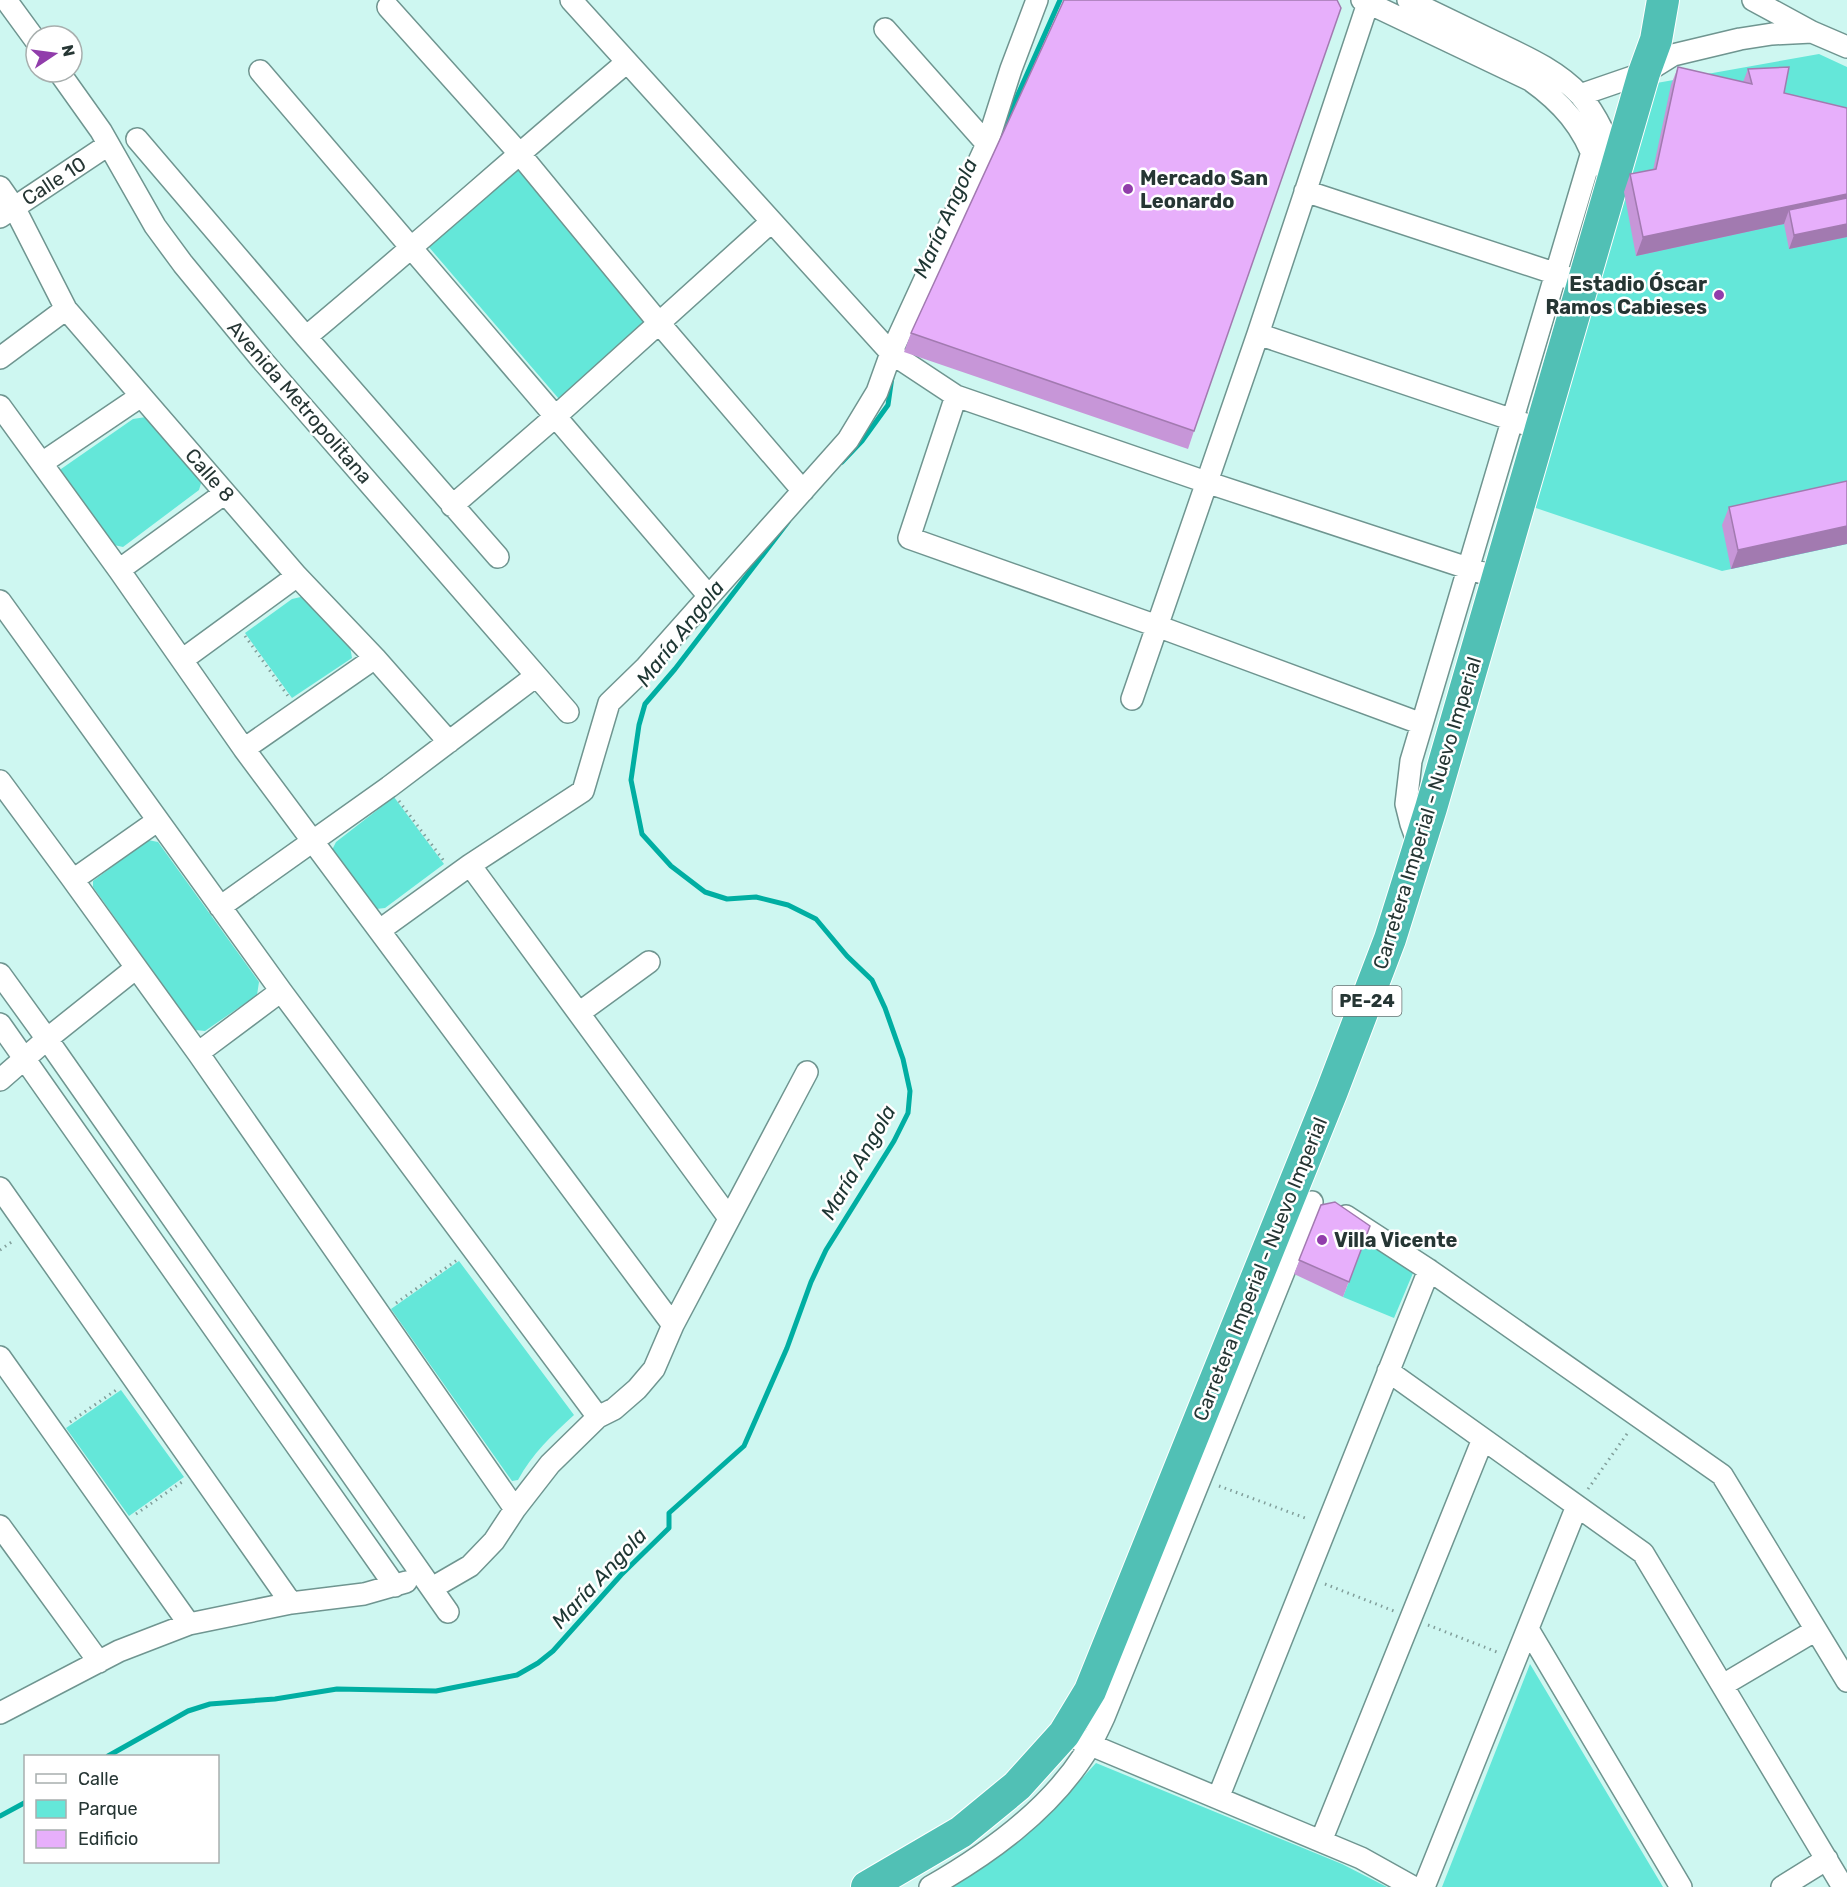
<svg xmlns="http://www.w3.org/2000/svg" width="1847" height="1887" font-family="Rubik,sans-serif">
<rect width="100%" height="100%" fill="#cef7f1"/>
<!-- green -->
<path fill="#64e7d9" d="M1819,54L1847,67V544L1722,571L1530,506L1651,84Z
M519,166L650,317L559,399L428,246Z
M146,417L202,480L199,490L123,547L114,545L60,476L61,469L133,419Z
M305,596L350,646L352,658L292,698L245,633L292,599Z
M394,797L444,864L385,908L376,909L332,850L336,842Z
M148,840L158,842L259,982L257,995L205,1031L195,1030L93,887V881Z
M1365,1240L1413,1273L1394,1318L1343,1297Z
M459,1261L574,1415C552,1435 532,1454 518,1480L512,1481L391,1309Z
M121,1390L184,1477L129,1516L66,1428Z
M1530,1664L1663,1887H1442Z
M1096,1763L1342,1864L1387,1887H950L1015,1844L1055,1808Z"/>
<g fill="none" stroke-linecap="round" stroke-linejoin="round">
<!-- stream -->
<path stroke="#00aea2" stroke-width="5" d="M1000,135L1060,0
M842,462L862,441L888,405L892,377
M108,1756L188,1711L210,1704L275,1699L337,1689L436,1691L517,1675L538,1663L553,1651L621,1575L669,1528V1513L744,1446L787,1348L811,1282L826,1250L894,1141L908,1113L910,1091L903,1059L885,1008L872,980L847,956L816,919L788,905L756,897L727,899L705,892L671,866L642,834L631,780L639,725L645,704L675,669L788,522
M0,1816L26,1802"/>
<defs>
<path id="minor" d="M6,0L36,41
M571,0L891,353L956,396L1206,482L1498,578
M1362,0L1530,80C1561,102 1584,127 1596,165
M1408,0C1437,14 1466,28 1495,42C1524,56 1557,70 1580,95C1598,116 1609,143 1618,168
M1753,0L1812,32L1847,47
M388,7L519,153L659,323L803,491
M885,29L987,144
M260,71L708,595
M59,72L101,131L155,226L183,264L262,360L568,712
M1580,95L1644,73L1673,55L1740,39L1772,34L1812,32
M137,139L306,337L498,557
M0,187L14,207L66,309L297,576L375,658L449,742
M1305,191L1569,278
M0,217L108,145
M1258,334L1525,424
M306,337C414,247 519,153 627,62
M0,358L66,309
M956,396L909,538L1157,626L1422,724
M0,406L119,570L244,749L673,1325
M42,463L141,396
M452,506L556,416L771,222
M119,570L225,493
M0,601L281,991L598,1417
M182,660L297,576
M1132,699L1258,334L1369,0
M244,749L375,658
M0,781L73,880
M157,821L73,880L198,1053L515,1509
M1419,846L1411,824L1406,804L1411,761L1592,152
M470,865L729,1218
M220,907L389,787L536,676
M380,930L470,865L583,791L609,703L646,667L848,440L877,392L891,353L987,144L1011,69L1037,0
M136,968L47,1039L448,1612
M0,974L47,1039L0,1080
M579,1013L649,962
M0,1024L395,1586
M198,1053L281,991
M0,1188L291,1603
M1346,1216L1429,1270L1722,1475L1847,1681
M0,1357L189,1624
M1388,1371L1643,1553L1843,1887
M0,1526L99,1662
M432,1588L470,1566L494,1541L515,1509L550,1464L598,1417L614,1409L637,1389L654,1369L673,1325L807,1072
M1528,1629L1681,1887
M1723,1685L1816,1630
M0,1713L119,1651L189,1624L291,1603L364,1594L406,1582
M1079,1740L1361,1858L1413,1887
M1218,1798L1429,1270
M1321,1841L1483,1439
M930,1887C988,1854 1047,1812 1084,1755C1092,1743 1098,1730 1104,1717L1312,1202
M1424,1887L1577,1506
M1782,1887L1827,1859"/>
<path id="highway" d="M867,1887L961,1832L1017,1786L1064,1734L1090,1691L1332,1091L1390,939L1431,808L1644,73L1656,40L1663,0"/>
</defs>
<!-- minor casing -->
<use href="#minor" stroke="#6f9590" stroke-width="24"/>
<!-- highway casing -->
<use href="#highway" stroke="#fff" stroke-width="34"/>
<!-- path -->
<path stroke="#819e9a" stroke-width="3" stroke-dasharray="1.5 4.5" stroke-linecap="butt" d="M245,636L288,696
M399,801L444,861
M0,1250L13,1241
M396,1303L457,1260
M70,1422L119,1388
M1219,1486L1308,1519
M1588,1489L1629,1431
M136,1514L182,1482
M1325,1584L1394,1611
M1428,1625L1497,1652"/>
<!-- minor -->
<use href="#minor" stroke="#fff" stroke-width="21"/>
<!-- highway -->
<use href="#highway" stroke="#51c0b5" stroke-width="32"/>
</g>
<!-- wall -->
<path fill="#c796d8" d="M1678,67L1743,82L1748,69L1784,93L1847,108V237L1789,249L1784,224L1636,256L1624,192L1630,174L1653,170L1671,85Z
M911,333L1194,431L1188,449L904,352Z
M1847,481L1731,569L1722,525L1729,507Z
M1321,1205L1370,1226L1343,1297L1294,1274Z"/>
<!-- shaded-wall -->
<path fill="#a27ab0" d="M1847,194V211L1789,210L1784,224L1636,256L1643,237Z
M1847,224V237L1789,249L1794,235Z
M1847,526V544L1731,569L1738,550Z"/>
<!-- building -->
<path fill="#e7affb" stroke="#a27ab0" stroke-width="1.5" d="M1064,0H1337L1341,8L1194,431L911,333Z
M1678,67L1752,84L1748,69L1789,67L1784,93L1847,108V194L1643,237L1630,174L1656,169Z
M1847,198V224L1794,235L1789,210Z
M1847,481V526L1738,550L1729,507Z
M1335,1202L1370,1226L1349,1282L1299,1260L1321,1205Z"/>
<!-- markers -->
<g fill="#913dab" stroke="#fff" stroke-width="2">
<circle cx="1128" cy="189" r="6"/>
<circle cx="1719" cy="295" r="6"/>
<circle cx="1322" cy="1240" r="6"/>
</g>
<g text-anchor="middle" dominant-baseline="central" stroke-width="5" stroke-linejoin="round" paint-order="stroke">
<!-- shield labels -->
<rect fill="#fff" stroke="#677271" stroke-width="1.5" x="1332.5" y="986" width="69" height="30" rx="4.5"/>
<g font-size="18" font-weight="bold" fill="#263634">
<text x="1367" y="1001">PE-24</text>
</g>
<!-- poi labels -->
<g font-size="20" font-weight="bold" fill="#263634" stroke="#fff" text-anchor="start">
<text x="1140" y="178">Mercado San<tspan x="1140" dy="23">Leonardo</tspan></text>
<text x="1707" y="284" text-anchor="end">Estadio Óscar<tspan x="1707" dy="23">Ramos Cabieses</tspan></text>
<text x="1334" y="1240">Villa Vicente</text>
</g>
<!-- street labels -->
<g font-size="20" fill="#263634" stroke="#fff">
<text transform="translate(54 181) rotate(-33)">Calle 10</text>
<text transform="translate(300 402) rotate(49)">Avenida Metropolitana</text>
<text transform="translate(210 475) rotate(49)">Calle 8</text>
<text transform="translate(1427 813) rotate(-73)">Carretera Imperial - Nuevo Imperial</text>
<text transform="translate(1260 1269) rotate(-68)">Carretera Imperial - Nuevo Imperial</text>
</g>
<!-- water labels -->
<g font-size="21" font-style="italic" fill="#1e3633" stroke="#fff">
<text transform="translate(945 218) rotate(-66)">María Angola</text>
<text transform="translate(680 633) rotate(-52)">María Angola</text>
<text transform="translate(858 1162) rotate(-60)">María Angola</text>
<text transform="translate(599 1578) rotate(-47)">María Angola</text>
</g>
</g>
<!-- legend -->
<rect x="24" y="1755" width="195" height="108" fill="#ffffff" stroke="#a8afae" stroke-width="1.5"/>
<rect x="36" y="1774" width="30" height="9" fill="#ffffff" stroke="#a8afae" stroke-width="1.5"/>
<text x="78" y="1785" font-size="18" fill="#263634">Calle</text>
<rect x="36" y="1800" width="30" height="18" fill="#64e7d9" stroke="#a8afae" stroke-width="1.5"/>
<text x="78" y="1815" font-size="18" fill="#263634">Parque</text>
<rect x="36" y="1830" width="30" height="18" fill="#e7affb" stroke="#a8afae" stroke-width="1.5"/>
<text x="78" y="1845" font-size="18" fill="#263634">Edificio</text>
<!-- north arrow -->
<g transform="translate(54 54) rotate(77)"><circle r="28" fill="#ffffff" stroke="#a8afae" stroke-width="1.5"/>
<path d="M0-4.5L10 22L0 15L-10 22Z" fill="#913dab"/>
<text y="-9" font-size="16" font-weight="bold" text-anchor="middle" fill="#263634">N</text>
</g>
</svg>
